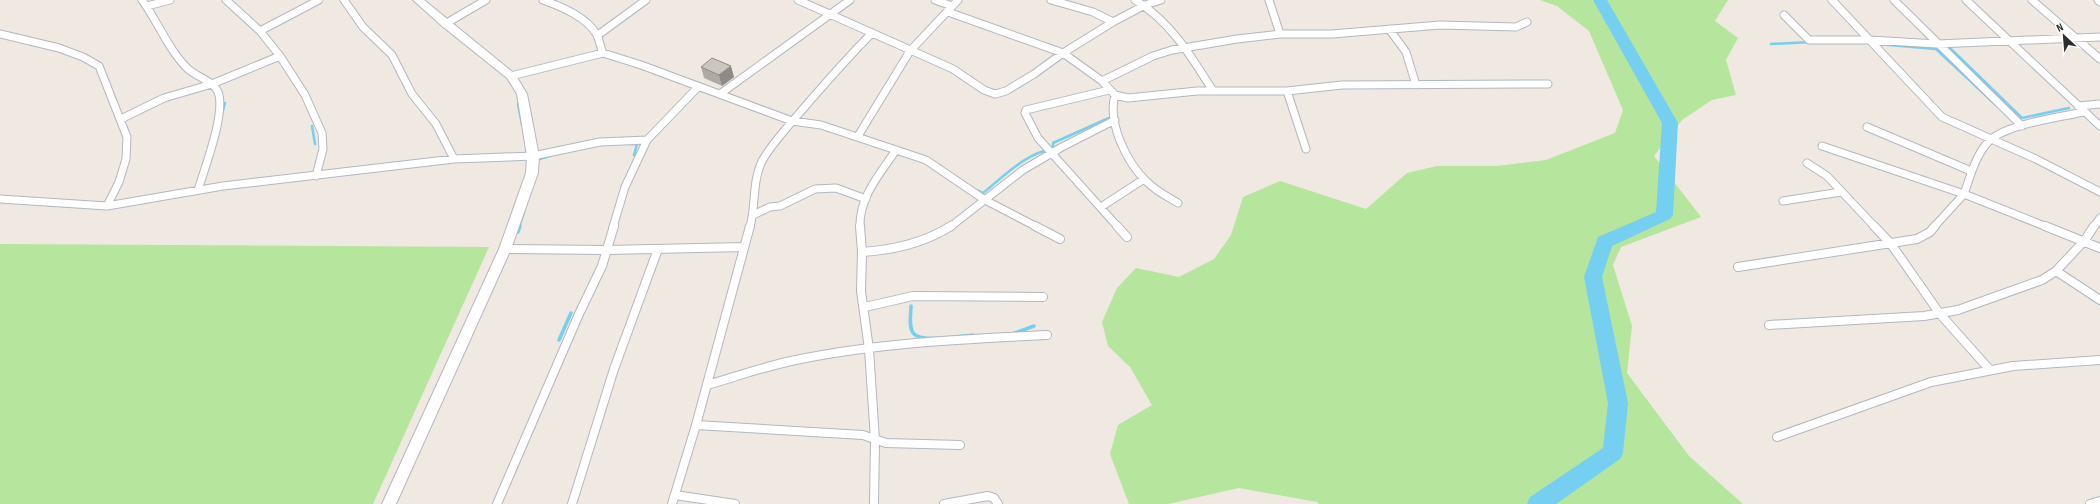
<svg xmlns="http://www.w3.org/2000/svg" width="2100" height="504" font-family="'Sofia Sans Condensed',sans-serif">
<rect width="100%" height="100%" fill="#efe9e1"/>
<!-- green -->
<path fill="#b6e59e" d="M1540,0H1728L1715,21L1738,38L1726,60L1736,95L1712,100L1682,120L1654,156L1701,217L1621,247L1613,265L1632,326L1627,373L1689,456L1743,504H1319L1317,502L1239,488L1168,504H1129L1110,454L1118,425L1152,405L1130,367L1108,346L1102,322L1117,288L1136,268L1179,277L1214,259L1231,235L1243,197L1280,181L1366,209L1407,173L1437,166H1497L1546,160L1615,133L1623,110L1589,31L1557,6Z
M0,244L489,247L373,504H0Z"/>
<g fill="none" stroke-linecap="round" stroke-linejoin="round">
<!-- stream-far1 -->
<path stroke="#75cff0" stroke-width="2.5" d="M1771,44L1811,42
M1877,44L1936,49L1996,105
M1944,47L1950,48L2022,118L2069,108
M518,104L522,124
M221,118L225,103
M312,126L315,144
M630,144H637L634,155
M536,160L550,156
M977,190L983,193C1003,177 1027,152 1053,149V143L1109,118L1113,121
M519,227L524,212"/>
<!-- stream -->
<path stroke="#75cff0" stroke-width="3.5" d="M518,232L520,226
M911,306C911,314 908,328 914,334C923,343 961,336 973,335
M1015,333L1034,326
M559,340L571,313"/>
<!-- river -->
<path fill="#75cff0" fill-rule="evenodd" d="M1593,0H1607L1678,123L1673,215L1670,219L1612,246L1602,277L1628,403L1623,453L1620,459L1556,504H1527L1530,497L1603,448L1608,403L1584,277L1598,237L1656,212L1662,123Z"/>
<defs>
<path id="minor-far1" d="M142,0C158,22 168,49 187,68C197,78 216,81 219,95C224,118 205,167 198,190
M226,0L260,31L280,56L305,95L322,133L323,149L316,176
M344,0L363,27L392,55L412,94L436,124L454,159
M543,0C562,7 587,17 597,35C600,41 600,47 603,53
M798,0L953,69L984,90L995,94L1006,91L1034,74L1063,53L1113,22L1145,5L1161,0
M935,0L952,6
M1051,0L1093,12L1113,22
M1135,0C1171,22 1191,56 1213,91
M1269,0L1280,34
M1832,0L1942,117L2036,159L2100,192
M1894,0L2022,126
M1966,0L2100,126
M2032,0L2100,59
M2098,0L2100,2
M147,6L170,0
M948,12L1063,53L1102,81L1115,95C1107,123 1127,163 1147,182C1156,191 1168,197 1178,203
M1784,15L1809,40H1870L1937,44L2100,37
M445,24L486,0
M1389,29L1406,52L1416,85
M260,31L319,0
M0,34L59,48L83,57L99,66L127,137L126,159L119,182L107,206
M598,35L646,0
M511,76L603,53L641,65L792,121L821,125L926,160L985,200L1037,227
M1102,81L1153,56L1172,50L1237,39L1280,34H1332L1440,25L1516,27L1527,22
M1109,90L1026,110L1025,113L1038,138L1118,227
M1287,91L1306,149
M720,94L850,0
M1115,95L1128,98L1197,91H1287L1342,85L1548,84
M2078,106L2100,104
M121,119L164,98L212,84L280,56
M1867,127L1971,171
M858,136L910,51L958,0
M1822,146L1964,194L1934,227
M1807,163L1827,176L1875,227
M0,199L107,206L223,186L454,159L533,156L600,142L647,140
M1783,201L1841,192
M1101,207L1144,179
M753,215L770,207L780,206L815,189L836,188L866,199
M613,227L625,187L647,140L698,87
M750,227C756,205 752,182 762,161C771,145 784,131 796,117C821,88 845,60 872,33
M860,227C859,197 880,174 896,150
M950,227L1023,170L1062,147L1115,120
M2047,227L1964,194C1970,177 1976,154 1989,141C2007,124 2060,117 2084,112
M2094,227L2100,218"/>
<path id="minor" d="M860,226L862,252L861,291L869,349L875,440L874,504
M1035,226L1060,239
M1117,226L1127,237
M1874,226L1891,244L1940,314L1990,370
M2045,226L2100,248
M505,249L607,250L744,247
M862,252C894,250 924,243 951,226
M1738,267L1917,239L1930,232L1935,226
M2056,271L2100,300
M865,307L913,296L1043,297
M1769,325L1924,316L1958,310L2042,280L2056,271L2085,240L2094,226
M707,385C735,377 763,367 791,361C875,343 961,339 1047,335
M696,425L863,435L886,443L960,445
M1777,437L1931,382L2013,366L2100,360
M675,495L735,504
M497,504L579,314L602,266L614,226
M572,504L614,369L658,249
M672,504L696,425L750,226
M944,504L988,496L994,498L998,504
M2090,504L2100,501"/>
<path id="secondary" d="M413,0H424L515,74L527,94L539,156L538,173L511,249L396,504H382L499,249L526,173L527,156L517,94L507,78L442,26Z"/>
</defs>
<!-- minor-far1 casing -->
<use href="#minor-far1" stroke="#b4b7c1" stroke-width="9"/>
<!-- minor casing -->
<use href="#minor" stroke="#b4b7c1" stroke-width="10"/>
<!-- secondary casing -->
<use href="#secondary" stroke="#b4b7c1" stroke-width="2"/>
<!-- minor-far1 -->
<use href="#minor-far1" stroke="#fff" stroke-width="7"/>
<!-- minor -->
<use href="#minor" stroke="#fff" stroke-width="8"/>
<!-- secondary -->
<use href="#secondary" fill="#fff" fill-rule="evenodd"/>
</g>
<!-- wall -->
<path fill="#afaba4" d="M701,67L734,77L722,86L704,78Z"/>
<!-- shaded-wall -->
<path fill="#8e8b86" d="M731,66L734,77L722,86L719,75Z"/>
<!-- building -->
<path fill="#cbc7bf" stroke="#8e8b86" d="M712,58L731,66L719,75L701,67Z"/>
<!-- north arrow -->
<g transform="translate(2064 36) rotate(334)" stroke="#ffffff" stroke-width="3" paint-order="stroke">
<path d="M0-3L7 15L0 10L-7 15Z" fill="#2e2e2e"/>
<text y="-6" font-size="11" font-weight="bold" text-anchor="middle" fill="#2e2e2e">N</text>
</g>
</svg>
